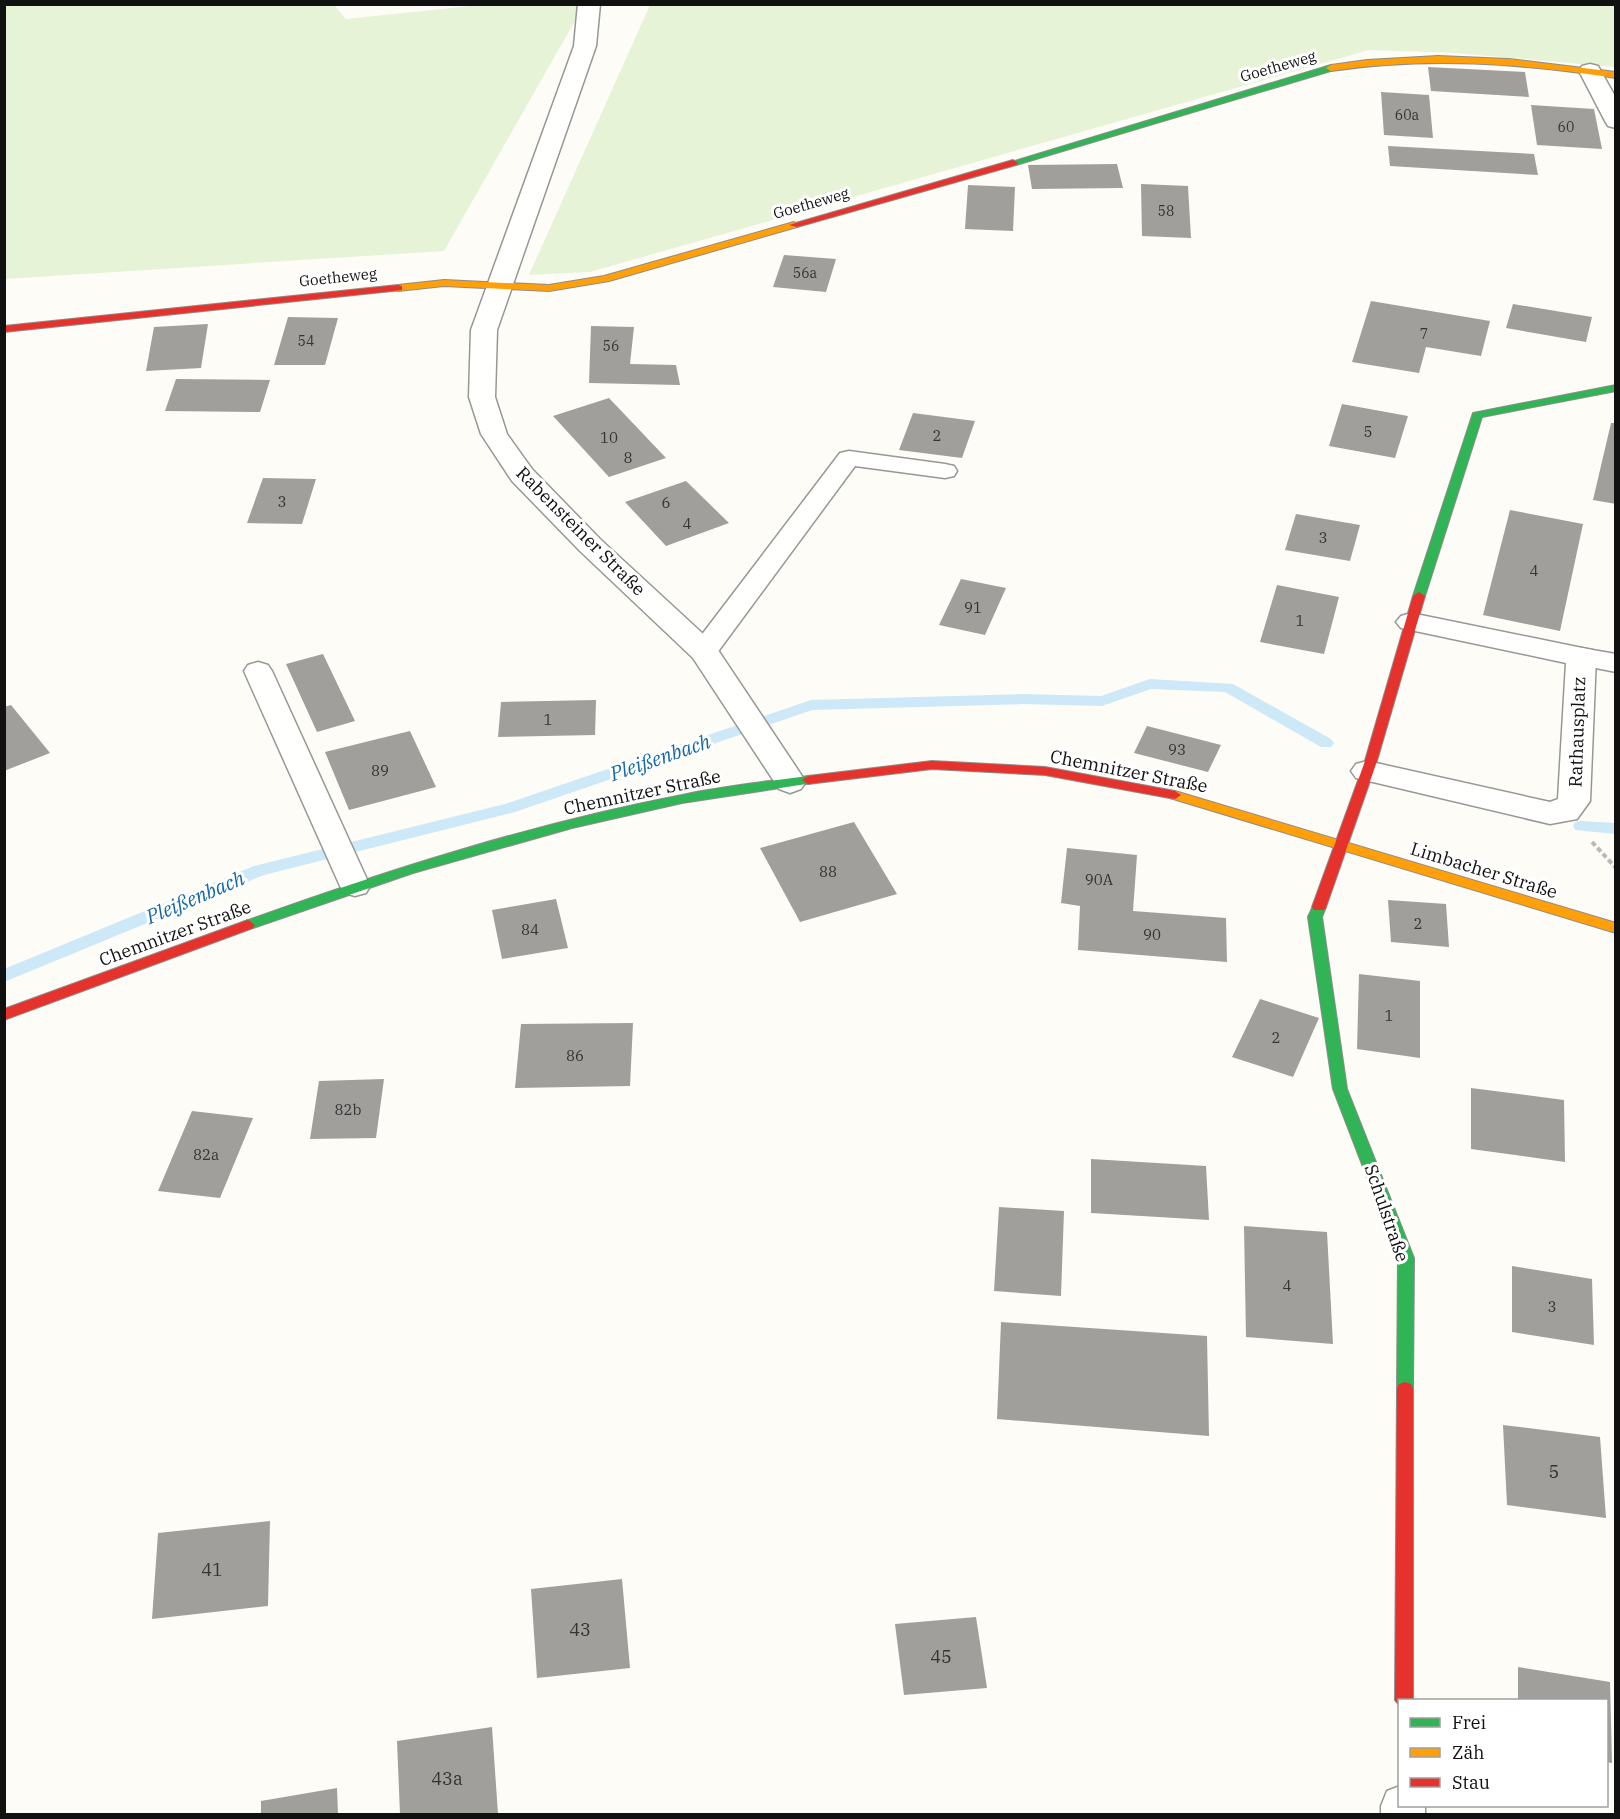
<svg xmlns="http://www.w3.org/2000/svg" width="1620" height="1819" font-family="'IBM Plex Serif',serif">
<rect width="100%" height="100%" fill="#fdfcf7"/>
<!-- green -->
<path fill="#e7f3d7" d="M333,4L346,19L480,5H584L444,251L5,279V5Z
M650,5H1615V67L1455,53L1369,50L590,272L529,275Z"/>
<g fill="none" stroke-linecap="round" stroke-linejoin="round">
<!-- stream -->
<path fill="#cde8f7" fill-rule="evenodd" d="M1150,679L1233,684L1331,739L1334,743L1331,747H1321L1225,692L1151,689L1102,706L1023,704L812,710L515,812L264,875L4,982V969L254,866L505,804L811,700L1023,694L1101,696Z
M1581,821L1616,823V834L1575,830L1573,826L1575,822Z"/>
</g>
<!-- building -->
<path fill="#a19f9c" d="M1428,67L1525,72L1529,97L1431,91Z
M1381,92L1429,95L1433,138L1384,135Z
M1531,105L1594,109L1602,149L1537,145Z
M1388,146L1534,154L1538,175L1390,166Z
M1117,164L1123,188L1032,189L1028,165Z
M1141,184L1188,186L1191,238L1142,236Z
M968,185L1015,187L1013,231L965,229Z
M784,255L836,259L826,292L773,287Z
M1371,301L1490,321L1481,356L1426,347L1419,373L1352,362Z
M1513,304L1592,317L1586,342L1506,328Z
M288,317L338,318L325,365H274Z
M208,324L201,368L146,371L154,327Z
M591,326L634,327L630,364L676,365L680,385L589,383Z
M176,379L270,380L260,412L165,411Z
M609,398L666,458L609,477L553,416Z
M1342,404L1408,416L1395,458L1329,446Z
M913,413L975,421L962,458L899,450Z
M1611,423H1616V504L1593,500Z
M263,478L316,479L302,524L247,523Z
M686,481L729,523L666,546L625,502Z
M1510,510L1583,524L1560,631L1483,615Z
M1296,514L1360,525L1350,561L1285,550Z
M961,579L1006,588L985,635L939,625Z
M1277,585L1339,597L1324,654L1260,642Z
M323,654L355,721L317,732L286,664Z
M596,700L595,735L498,737L501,702Z
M11,705L50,753L4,771V707Z
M1147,726L1221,745L1208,772L1134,753Z
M410,731L436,787L349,810L325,752Z
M854,822L897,894L800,922L760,848Z
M1067,848L1137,855L1133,911L1226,918L1227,962L1078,950L1080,906L1061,903Z
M556,899L568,948L502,959L492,910Z
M1388,900L1446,904L1449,947L1391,942Z
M1359,974L1420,981V1058L1357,1049Z
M1260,999L1319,1018L1293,1077L1232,1057Z
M633,1023L630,1086L515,1088L521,1024Z
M384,1079L376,1138L310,1139L319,1081Z
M1471,1088L1564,1100L1565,1162L1471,1149Z
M192,1111L253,1118L220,1198L158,1191Z
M1091,1159L1206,1166L1209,1220L1091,1213Z
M999,1207L1064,1211L1061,1296L994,1291Z
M1244,1226L1327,1232L1333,1344L1246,1337Z
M1512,1266L1592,1279L1594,1345L1512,1332Z
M1001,1322L1207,1336L1209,1436L997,1419Z
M1503,1425L1600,1437L1606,1518L1507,1505Z
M270,1521L268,1606L152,1619L158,1533Z
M622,1579L630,1668L537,1678L531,1589Z
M976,1617L987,1688L904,1695L895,1624Z
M1518,1667L1610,1682L1612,1763L1606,1762V1700H1518Z
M492,1727L498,1814H400L397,1741Z
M337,1788L338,1814H261V1801Z"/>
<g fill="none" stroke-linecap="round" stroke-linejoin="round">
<defs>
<path id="lane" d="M849,451L945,464L954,466L957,471L954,476L945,478L855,466L714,657L704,660L694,657L691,651L694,645L840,453Z
M1581,648L1616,654V672L1571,663L1567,657L1571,651Z
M258,662L268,665L272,671L370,886L366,893L355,896L344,893L340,886L244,671L248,665Z"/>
<path id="street" d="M578,4H600L596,46L497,330L495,397L507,434L532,469L600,539L714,644L806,782L801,789L790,793L779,789L693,658L580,551L512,481L481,434L469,397L471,330L574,46Z
M1590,64L1598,66L1616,98V128L1608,126L1605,121L1579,71L1582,66Z
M1411,613L1592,650L1596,657L1590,801L1577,819L1550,824L1356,778L1351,771L1356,764L1367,761L1550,802L1558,799L1566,663L1401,628L1396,622L1401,616Z
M1400,1786V1806H1425V1814H1381V1806L1387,1791Z"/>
<path id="fast" d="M1331,65L1336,68L1334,70L1016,165L1008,163Z
M1616,385V391L1482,417L1425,596L1419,600L1415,599L1413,596L1473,413Z
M808,776L814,780L813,783L682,803L572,828L413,873L253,928H243L241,925L243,922C387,870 532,824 682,795C723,786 766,782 808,776Z
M1319,902L1326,907L1322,917L1347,1089L1414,1258L1413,1389L1411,1394L1405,1396L1399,1394L1397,1389L1398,1258L1333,1089L1308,917L1314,904Z"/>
<path id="slow" d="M1438,56L1509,59L1616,72V78C1520,63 1427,57 1331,71L1326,68L1331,65L1367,60Z
M794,222L799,225L797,227L609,281L549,291L444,286L398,291L393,288L398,285L444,280L549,285L604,276Z
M1175,791L1616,923V933L1170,798L1169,795Z"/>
<path id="jam" d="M1013,160L1018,163L1016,165L797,227L789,225Z
M398,285L402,286V290L4,332V326Z
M1419,592L1425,596L1376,764L1326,907L1324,910H1314L1312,907L1364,764L1413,596Z
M932,761L1045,767L1175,791L1181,795L1175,799L1045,775L932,769L808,784L802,780L808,776Z
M248,920L255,925L253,928L4,1020V1009Z
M1405,1382L1411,1384L1413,1389V1700H1400V1706L1395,1700L1397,1389L1399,1384Z"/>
</defs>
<!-- lane casing -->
<use href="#lane" stroke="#979795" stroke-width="3"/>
<!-- street casing -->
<use href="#street" stroke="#979795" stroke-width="3"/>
<!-- fast casing -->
<use href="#fast" stroke="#8e8d8b" stroke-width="2"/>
<!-- slow casing -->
<use href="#slow" stroke="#8e8d8b" stroke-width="2"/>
<!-- jam casing -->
<use href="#jam" stroke="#8e8d8b" stroke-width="2"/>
<!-- path -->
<path stroke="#b9b9b8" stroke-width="4" stroke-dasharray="5 3" stroke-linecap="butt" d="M1592,842L1616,868"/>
<!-- lane -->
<use href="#lane" fill="#fffffe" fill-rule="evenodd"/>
<!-- street -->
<use href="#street" fill="#fffffe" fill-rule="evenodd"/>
<!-- fast -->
<use href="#fast" fill="#30b455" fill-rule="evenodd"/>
<!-- slow -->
<use href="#slow" fill="#ff9f0a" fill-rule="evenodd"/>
<!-- jam -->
<use href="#jam" fill="#e5322d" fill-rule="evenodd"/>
</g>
<g text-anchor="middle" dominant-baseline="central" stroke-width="6" stroke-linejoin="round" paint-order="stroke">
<!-- far-number labels -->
<g font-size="14" fill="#353434">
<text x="1407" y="115">60a</text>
<text x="1566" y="127">60</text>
<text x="1166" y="211">58</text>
<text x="805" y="273">56a</text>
<text x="1424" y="334">7</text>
<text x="306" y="341">54</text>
<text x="611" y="346">56</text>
</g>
<!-- far-street labels -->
<g font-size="15" fill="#111" stroke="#fff">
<text transform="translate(1278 66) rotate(-16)">Goetheweg</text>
<text transform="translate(811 203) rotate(-16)">Goetheweg</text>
<text transform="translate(338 277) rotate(-6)">Goetheweg</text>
</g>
<!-- number labels -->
<g font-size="15" fill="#353434">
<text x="1368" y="431">5</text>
<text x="937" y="435">2</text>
<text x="609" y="437">10</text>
<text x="628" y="457">8</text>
<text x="282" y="501">3</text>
<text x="666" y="502">6</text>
<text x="687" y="523">4</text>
<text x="1323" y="537">3</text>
<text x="1534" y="570">4</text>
<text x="973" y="607">91</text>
<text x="1300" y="620">1</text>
<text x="548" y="719">1</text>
<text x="1177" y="749">93</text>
<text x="380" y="770">89</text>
<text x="828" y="871">88</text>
<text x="1099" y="879">90A</text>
<text x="1418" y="923">2</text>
<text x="530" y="929">84</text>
<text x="1152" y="934">90</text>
<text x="1389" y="1015">1</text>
<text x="1276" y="1037">2</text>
<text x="575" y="1055">86</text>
<text x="348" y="1109">82b</text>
<text x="206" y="1154">82a</text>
<text x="1287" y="1285">4</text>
<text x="1552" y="1306">3</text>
</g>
<!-- street labels -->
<g font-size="18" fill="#111" stroke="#fff">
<text transform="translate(581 531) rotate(45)">Rabensteiner Straße</text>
<text transform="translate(1577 732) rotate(-88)">Rathausplatz</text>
<text transform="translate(1129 771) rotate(11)">Chemnitzer Straße</text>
<text transform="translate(642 792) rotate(-12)">Chemnitzer Straße</text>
<text transform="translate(1484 870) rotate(17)">Limbacher Straße</text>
<text transform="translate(175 933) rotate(-20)">Chemnitzer Straße</text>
<text transform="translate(1387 1213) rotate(71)">Schulstraße</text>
</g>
<!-- near-number labels -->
<g font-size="18" fill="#353434">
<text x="1554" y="1471">5</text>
<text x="212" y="1569">41</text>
<text x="580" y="1629">43</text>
<text x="941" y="1656">45</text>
<text x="447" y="1778">43a</text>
</g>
<!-- water labels -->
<g font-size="20" font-style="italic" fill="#1768a6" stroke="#fff">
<text transform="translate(660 757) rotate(-19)">Pleißenbach</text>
<text transform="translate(195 897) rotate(-23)">Pleißenbach</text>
</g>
</g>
<!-- border -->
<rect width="1620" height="1819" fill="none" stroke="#111111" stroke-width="12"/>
<!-- legend -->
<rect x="1398" y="1699" width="210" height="108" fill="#ffffff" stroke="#a0a0a0" stroke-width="1.5"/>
<rect x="1410" y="1718" width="30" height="9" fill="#30b455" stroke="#a0a0a0" stroke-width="1.5"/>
<text x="1452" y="1729" font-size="18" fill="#111111">Frei</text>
<rect x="1410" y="1748" width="30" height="9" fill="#ff9f0a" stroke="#a0a0a0" stroke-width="1.5"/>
<text x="1452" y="1759" font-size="18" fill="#111111">Zäh</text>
<rect x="1410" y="1778" width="30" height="9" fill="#e5322d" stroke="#a0a0a0" stroke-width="1.5"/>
<text x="1452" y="1789" font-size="18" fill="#111111">Stau</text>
</svg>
